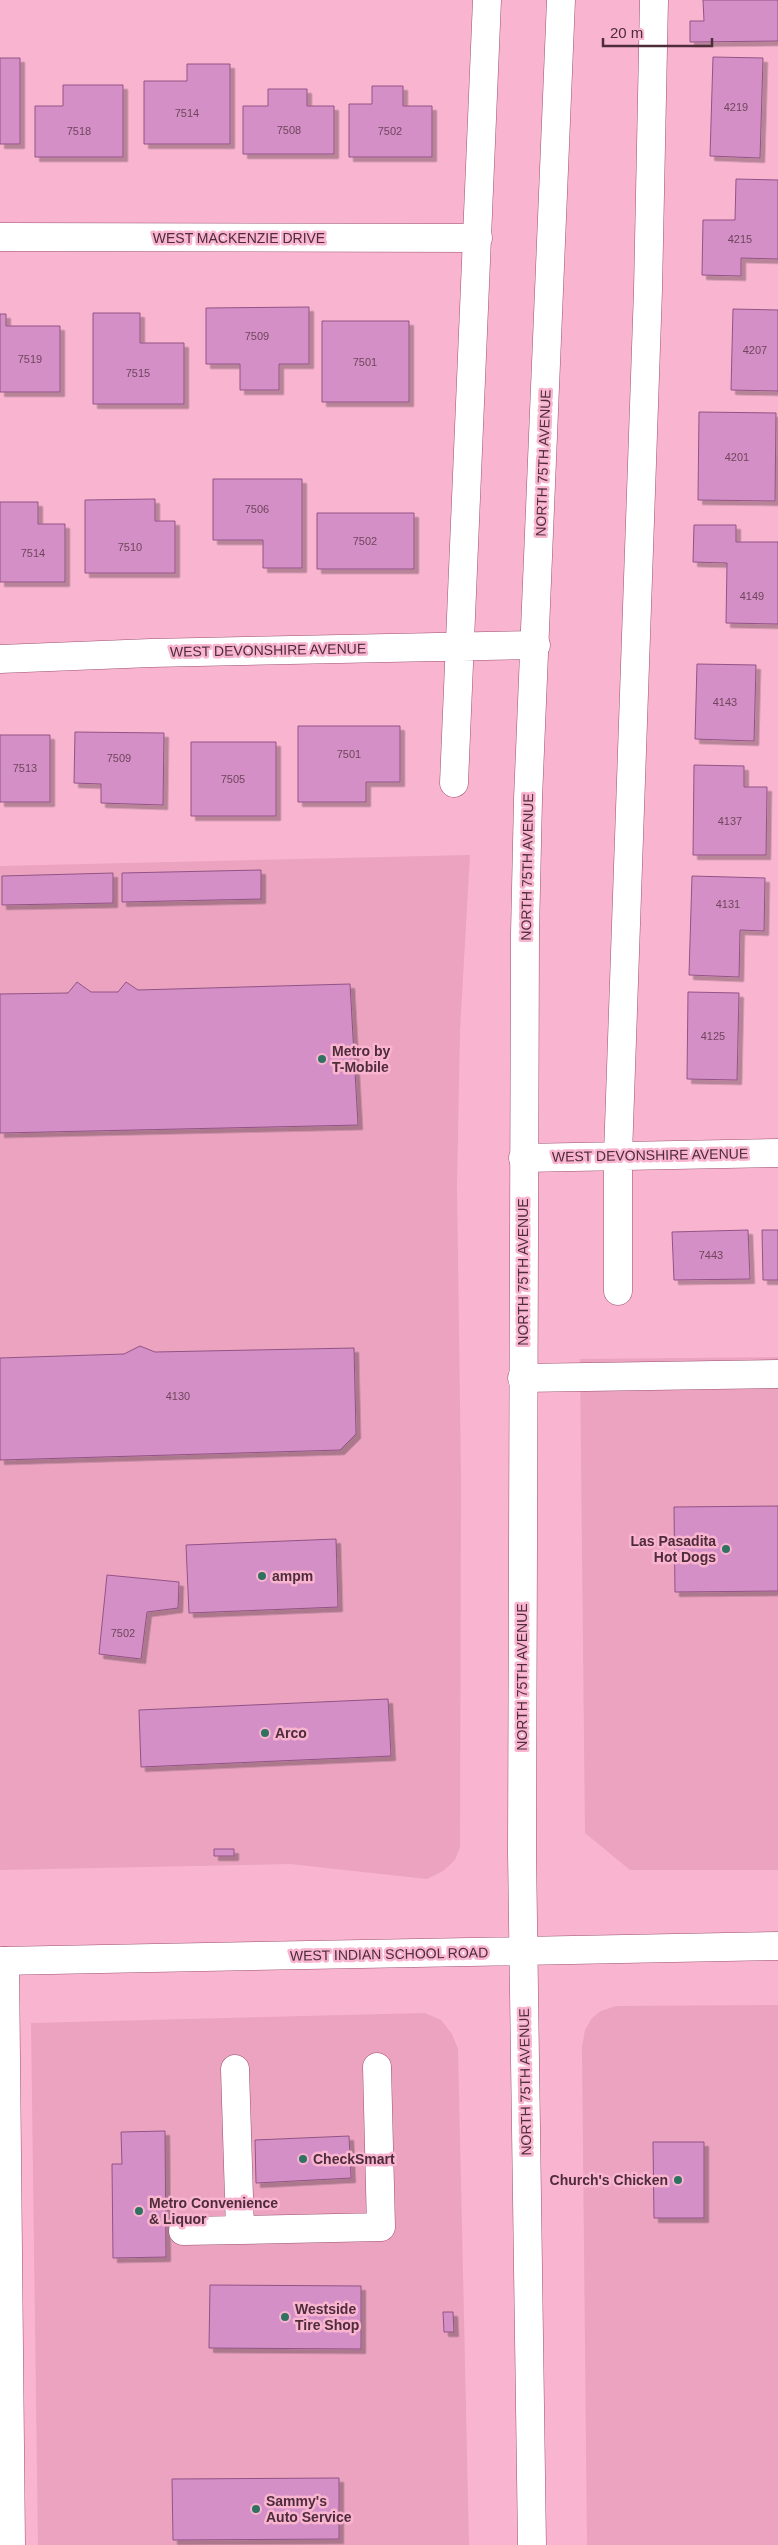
<svg xmlns="http://www.w3.org/2000/svg" width="778" height="2545" font-family="Arial,sans-serif">
<defs>
<filter id="shadow"><feDropShadow dx="4.5" dy="4.5" stdDeviation="0" flood-color="#0004"/></filter>
</defs>
<rect width="100%" height="100%" fill="#f9b4cf"/>
<!-- built -->
<path fill="#eba3bf" d="M470,855L460,1030L457,1185L461,1480L460,1847L455,1860L443,1871L427,1879L290,1864L0,1870V866Z
M778,1357V1870H630L585,1833L580,1359Z
M778,2005V2545H587L582,2047L585,2030L592,2018L601,2011L616,2006Z
M425,2013L441,2020L452,2034L458,2049L469,2545H38L31,2023Z"/>
<!-- building -->
<path fill="#d490c6" stroke="#925386" filter="url(#shadow)" d="M703,0H778V41L690,42V21H704Z
M713,57L763,58L760,158L710,156Z
M0,58H20V144H0Z
M187,64H230V144H144V81H187Z
M63,85H123V157H35V106H63Z
M372,86H403V106H432V157H349V104H372Z
M268,89H307V106H334V154H243V106H268Z
M736,179L778,180V259L741,258V276L702,275L703,220H735Z
M309,307V364H279V390H240V364H206V308Z
M733,309L778,310V391L731,390Z
M93,313H140V343H184V404H93Z
M0,314H6V326H60V392H0Z
M322,321H409V402H322Z
M699,412L776,413L775,501L698,500Z
M213,479H302V568H263V540H213Z
M155,499V521H175V573H85V500Z
M0,502H38V524H65V582H0Z
M317,513H414V569H317Z
M694,525H736V542H778V624L726,623L727,563L693,562Z
M697,664L756,665L754,741L695,739Z
M298,726H400V782H366V802H298Z
M75,732L164,733L163,805L101,803V784L74,783Z
M0,735H50V802H0Z
M191,742H276V816H191Z
M694,765L744,766V787H767L766,855H693Z
M261,870V899L122,902V873Z
M113,873V903L2,905V876Z
M692,876L765,878L764,931L740,930L739,977L689,975Z
M77,982L91,992H118L126,982L138,990L350,984L358,1125L0,1133V994L68,993Z
M688,992L739,993L737,1080L687,1079Z
M748,1230L750,1279L674,1280L672,1232Z
M762,1230H778V1280H763Z
M140,1346L155,1352L354,1348L356,1434L340,1450L0,1460V1358L124,1354Z
M778,1506V1591L675,1592L674,1507Z
M336,1539L338,1607L189,1613L186,1545Z
M107,1575L179,1582L178,1608L147,1612L141,1659L99,1654Z
M388,1699L391,1756L141,1767L139,1710Z
M214,1849H234V1856H214Z
M165,2131L166,2257L113,2258L112,2164H122L121,2132Z
M349,2136L351,2178L256,2183L255,2140Z
M653,2142H704V2218H654Z
M210,2285L361,2286V2349L209,2348Z
M443,2312H453L454,2332H444Z
M339,2478V2539L173,2540L172,2479Z"/>
<g fill="none" stroke-linecap="round" stroke-linejoin="round">
<defs>
<path id="minor" d="M0,237L478,238
M0,659L151,653L536,645
M454,783L487,0
M523,1158L778,1153
M618,1291V1155L648,290L654,0
M522,1378L778,1374
M5,1961L11,2545
M235,2069L240,2230L381,2227L377,2067
M183,2231L240,2230"/>
<path id="major" d="M0,1961L778,1946
M532,2545L522,1852L525,933L528,799L561,0"/>
</defs>
<!-- minor casing -->
<use href="#minor" stroke="#9c5071" stroke-width="29"/>
<!-- major casing -->
<use href="#major" stroke="#9c5071" stroke-width="29"/>
<!-- minor -->
<use href="#minor" stroke="#fff" stroke-width="28"/>
<!-- major -->
<use href="#major" stroke="#fff" stroke-width="28"/>
</g>
<!-- markers -->
<g fill="#307261" stroke="#f9b4cf" stroke-width="2">
<circle cx="322" cy="1059" r="5"/>
<circle cx="726" cy="1549" r="5"/>
<circle cx="262" cy="1576" r="5"/>
<circle cx="265" cy="1733" r="5"/>
<circle cx="303" cy="2159" r="5"/>
<circle cx="678" cy="2180" r="5"/>
<circle cx="139" cy="2211" r="5"/>
<circle cx="285" cy="2317" r="5"/>
<circle cx="256" cy="2509" r="5"/>
</g>
<g text-anchor="middle" dominant-baseline="central" stroke-width="5" stroke-linejoin="round" paint-order="stroke">
<!-- number labels -->
<g font-size="11" fill="#70455d">
<text x="736" y="107">4219</text>
<text x="187" y="113">7514</text>
<text x="289" y="130">7508</text>
<text x="79" y="131">7518</text>
<text x="390" y="131">7502</text>
<text x="740" y="239">4215</text>
<text x="257" y="336">7509</text>
<text x="755" y="350">4207</text>
<text x="30" y="359">7519</text>
<text x="365" y="362">7501</text>
<text x="138" y="373">7515</text>
<text x="737" y="457">4201</text>
<text x="257" y="509">7506</text>
<text x="365" y="541">7502</text>
<text x="130" y="547">7510</text>
<text x="33" y="553">7514</text>
<text x="752" y="596">4149</text>
<text x="725" y="702">4143</text>
<text x="349" y="754">7501</text>
<text x="119" y="758">7509</text>
<text x="25" y="768">7513</text>
<text x="233" y="779">7505</text>
<text x="730" y="821">4137</text>
<text x="728" y="904">4131</text>
<text x="713" y="1036">4125</text>
<text x="711" y="1255">7443</text>
<text x="178" y="1396">4130</text>
<text x="123" y="1633">7502</text>
</g>
<!-- street labels -->
<g font-size="14" fill="#4e2c3a" stroke="#f9b4cf">
<text x="239" y="238">WEST MACKENZIE DRIVE</text>
<text transform="translate(543 463) rotate(-88)">NORTH 75TH AVENUE</text>
<text transform="translate(268 650) rotate(-1)">WEST DEVONSHIRE AVENUE</text>
<text transform="translate(527 867) rotate(-89)">NORTH 75TH AVENUE</text>
<text transform="translate(650 1155) rotate(-1)">WEST DEVONSHIRE AVENUE</text>
<text transform="translate(523 1272) rotate(-90)">NORTH 75TH AVENUE</text>
<text transform="translate(522 1677) rotate(-90)">NORTH 75TH AVENUE</text>
<text transform="translate(389 1954) rotate(-1)">WEST INDIAN SCHOOL ROAD</text>
<text transform="translate(525 2082) rotate(-91)">NORTH 75TH AVENUE</text>
</g>
<!-- poi labels -->
<g font-size="14" font-weight="bold" fill="#4e2c3a" stroke="#f9b4cf" text-anchor="start">
<text x="332" y="1051">Metro by<tspan x="332" dy="16">T-Mobile</tspan></text>
<text x="716" y="1541" text-anchor="end">Las Pasadita<tspan x="716" dy="16">Hot Dogs</tspan></text>
<text x="272" y="1576">ampm</text>
<text x="275" y="1733">Arco</text>
<text x="313" y="2159">CheckSmart</text>
<text x="668" y="2180" text-anchor="end">Church's Chicken</text>
<text x="149" y="2203">Metro Convenience<tspan x="149" dy="16">&amp; Liquor</tspan></text>
<text x="295" y="2309">Westside<tspan x="295" dy="16">Tire Shop</tspan></text>
<text x="266" y="2501">Sammy's<tspan x="266" dy="16">Auto Service</tspan></text>
</g>
</g>
<!-- scale -->
<path d="M603 38v8h109v-8" fill="none" stroke="#4e2c3a" stroke-width="2.5"/>
<text x="610" y="38" font-size="15" fill="#4e2c3a" stroke="#f9b4cf" stroke-width="4" paint-order="stroke">20 m</text>
</svg>
